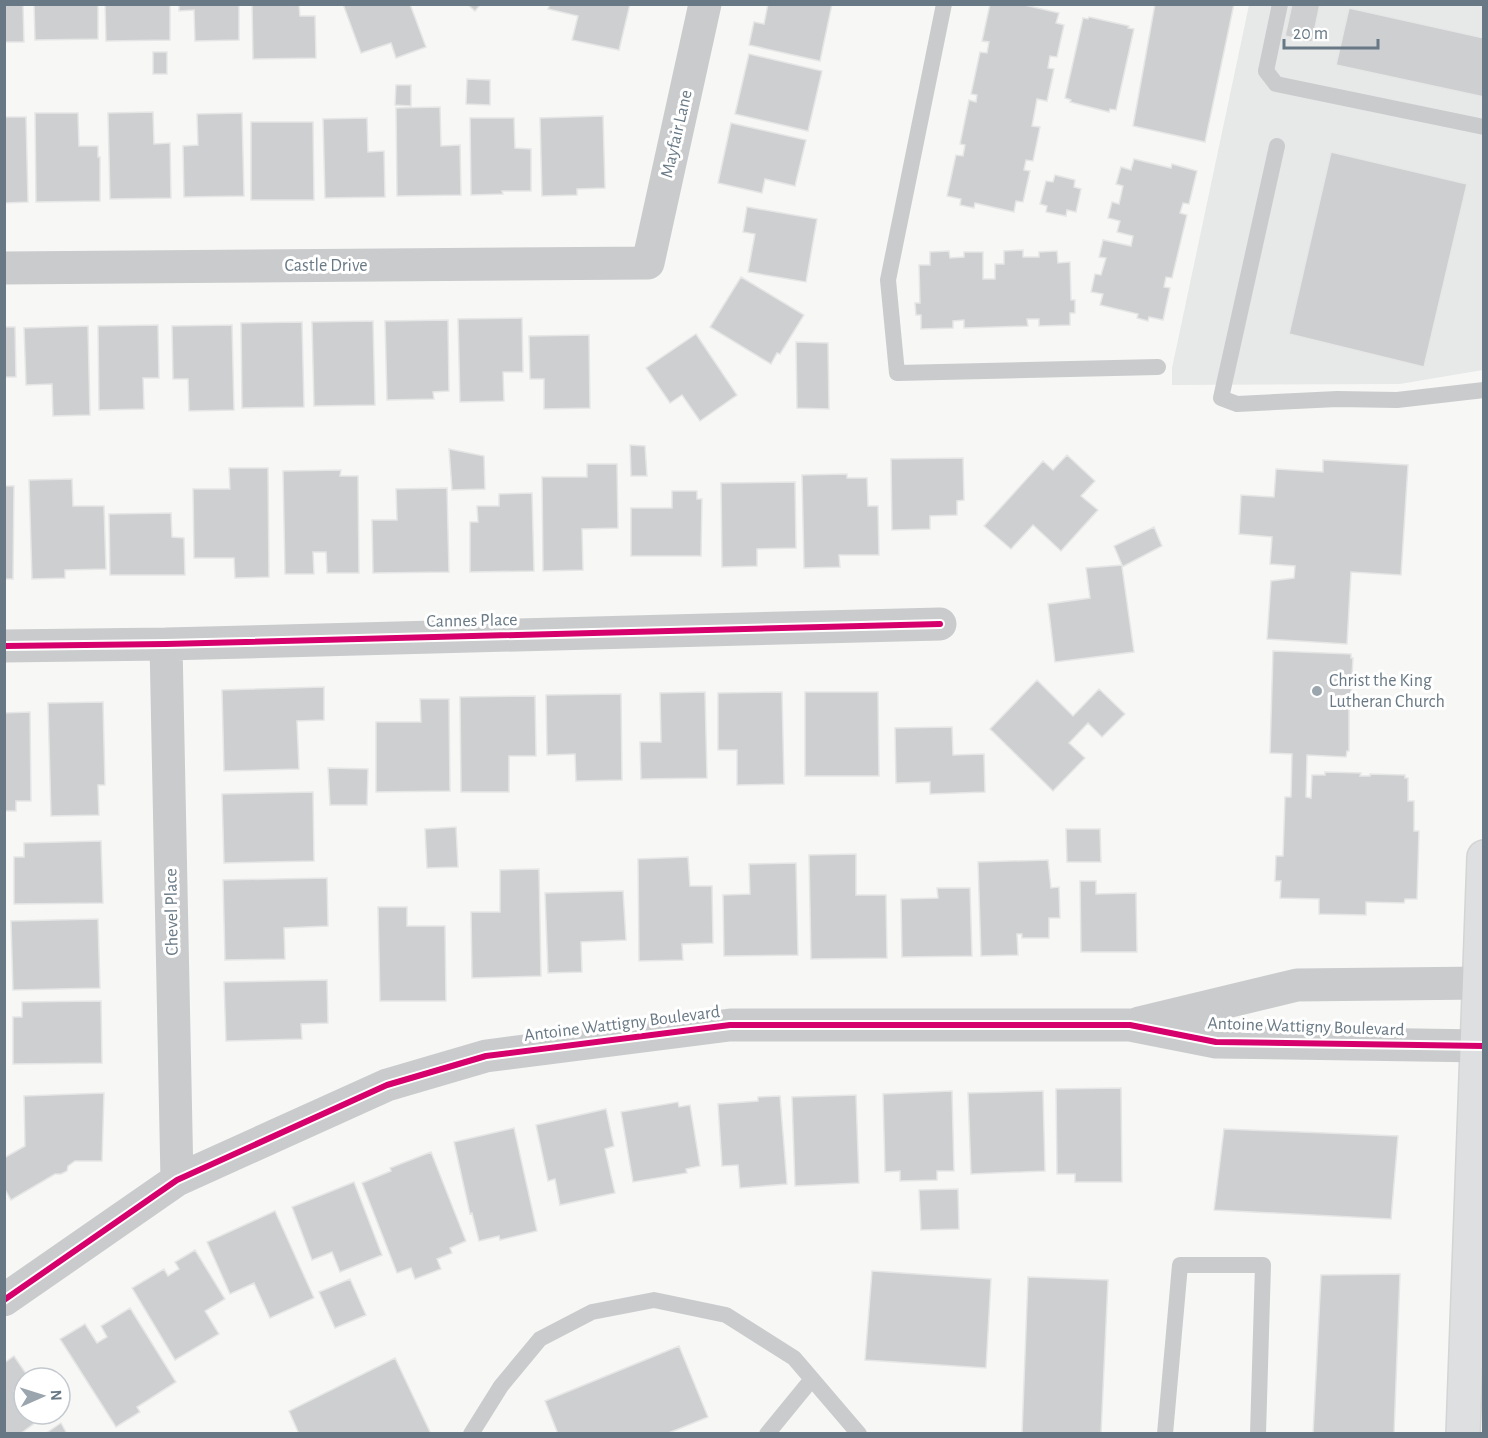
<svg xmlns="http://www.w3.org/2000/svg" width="1488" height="1438" font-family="'Alegreya Sans',sans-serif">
<rect width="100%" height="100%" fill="#f7f7f6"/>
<!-- built -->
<path fill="#e7e9e9" d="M1249,5H1483V370L1400,384L1172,385V368Z"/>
<!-- building -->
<path fill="#cdcfd0" stroke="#e6e6e6" stroke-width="1.5" d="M4,4H23L24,42H4Z
M34,4H98V39L35,40Z
M105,4H170V40L106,41Z
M179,4H239V40L195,41L194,10L179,11Z
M252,4H299L300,16H315L316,58L253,59Z
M343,4H410L426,47L396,58L391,43L361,53Z
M467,4H481L475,11Z
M550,4H630L619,50L572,40L578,16L548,9Z
M768,4H832L820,61L749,45L754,22L764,24Z
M990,4H1020L1059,13L1056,23L1064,25L1057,57L1050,56L1048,68L1054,69L1047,101L1037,99L1032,126L1040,127L1033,161L1026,160L1024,170L1030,171L1023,202L1016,201L1014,212L975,203L974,208L960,205L961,199L947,196L956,155L963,156L965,145L960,144L969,100L976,102L977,95L971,94L980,52L987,53L989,42L982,41Z
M1155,4H1234L1205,142L1133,126Z
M1292,4H1320L1312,42L1285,36Z
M1349,8L1484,38V97L1336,65Z
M1089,17L1129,26L1128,28L1134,29L1116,110L1110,109L1109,112L1070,102L1071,100L1065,98L1083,18L1088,19Z
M153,52H167V74H153Z
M749,54L822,71L808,131L735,114Z
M467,79L490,80V105L466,104Z
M396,85H411V106L395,105Z
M440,107L441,146L460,145L461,195L397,196L396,108Z
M153,112L154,144L170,143L171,198L110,199L108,113Z
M35,113H78L79,146H98V157H100V201L36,202Z
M242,113L244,196L184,197L183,146L198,145L197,114Z
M603,116L605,188L577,189V195L542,196L540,118Z
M4,117H26L28,202L4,203Z
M367,118L368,152L384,151L385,197L325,198L323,119Z
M470,118H514L515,148L531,149V191H502L503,194L471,195Z
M251,122H313L314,200H251Z
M731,123L806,140L795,186L765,179L762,193L718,183Z
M1331,152L1467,184L1424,367L1289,334Z
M1134,159L1171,168L1172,164L1197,171L1189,204L1183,203L1180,213L1187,215L1172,278L1166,277L1164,287L1170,288L1163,320L1149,317L1148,321L1137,318L1138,314L1100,305L1103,294L1091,292L1095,274L1101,275L1106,258L1099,257L1103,240L1131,246L1133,236L1117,232L1120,221L1108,218L1112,202L1119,204L1123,186L1116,184L1121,167L1131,170Z
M1055,175L1075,180L1074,187L1081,189L1076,212L1067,210L1066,216L1046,212L1047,206L1040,204L1046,181L1053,182Z
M747,207L817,219L806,282L748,272L755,234L743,232Z
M1023,250V257H1039V252L1057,251L1058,263L1070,262L1071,300H1075V313H1070V325L1039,326V319H1027L1028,326L964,328V320L953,321V328L921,329V315H916L915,303H920L919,265H930V252L949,251L950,258L964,257V252H983V279H995V264H1004V251Z
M741,277L804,315L780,354L777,353L771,364L710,327Z
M522,318L523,372H503L504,401L460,402L458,319Z
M448,320L449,391L433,392L434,399L387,400L385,321Z
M373,321L375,405L314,406L312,322Z
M302,322L304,407L242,408L241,323Z
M158,325L159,378H143L144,409L99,410L98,326Z
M232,325L234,410L189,411L188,379H173L172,326Z
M88,326L90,415L53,416L52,384L26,385L24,328Z
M4,327H15L16,377H4Z
M696,334L737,395L700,421L682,395L670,403L646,368Z
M589,335L590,408L544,409V379H530L529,336Z
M796,342L828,343L829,409L797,408Z
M630,445L645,446L647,476H631Z
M449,449L484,456L485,489L452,490Z
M1067,455L1095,481L1081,496L1098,510L1061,551L1033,525L1011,549L984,526L1043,461L1053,470Z
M963,458L964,500L957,501V515L930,516V529L892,530L891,459Z
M1323,460L1408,465L1401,575L1351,572L1347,644L1267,639L1271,581L1294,578L1295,566L1270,564L1272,537L1239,534L1241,495L1274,497L1276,469L1323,472Z
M587,464H617L618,528L582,529L583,570L543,571L542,477H587Z
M229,468H268L269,577L235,578L234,558H194L193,489H230Z
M341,470L340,476H358L359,573H327L326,552H313L314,574H285L283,471Z
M847,474V478H867L868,506H878L879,555H839L840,567L804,568L802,475Z
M72,479L73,506H104L106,569L65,570V578L32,579L29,480Z
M795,482L796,548L757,549V566L722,567L721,483Z
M4,486H14L13,579H4Z
M447,488L449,572L373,573L372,520H397L396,489Z
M672,491H697V499H702L701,556H631V508H672Z
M532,493L534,571L470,572V522H478L477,506H499V494Z
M171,513L172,537L184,538L185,575H110L109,514Z
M1154,527L1162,546L1122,567L1134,652L1055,662L1048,604L1090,598L1086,568L1122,565L1114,546Z
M1273,651L1351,654V658H1353L1351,695H1349V751H1347L1346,757L1307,755L1306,797L1311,798L1312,775H1325V772L1361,773L1360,776H1370V774L1405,775V778H1408V801H1414V831H1419L1417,899H1405L1404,903L1366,902V915L1319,914V899L1280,898L1281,881H1275L1276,856H1283L1285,797H1291L1292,754L1270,753Z
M1037,680L1073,716L1099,689L1125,714L1102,737L1088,723L1069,743L1085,758L1053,791L990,729Z
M324,687V720L297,721L299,769L224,771L222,690Z
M705,692L707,778L641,779L640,742H661L660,693Z
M782,692L784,784L737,785V750H718V693Z
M805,692H878L879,776H805Z
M621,694L622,780L576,781L575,754L547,755L546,695Z
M535,696L536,756H509V792H461L460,697Z
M420,699H449L450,791L376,792V722H421Z
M103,702L105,785H98L99,815L51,816L48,703Z
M30,712L31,801H16V811H4V713Z
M952,727L953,755L984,754L985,792L930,794V782L896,783L895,728Z
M328,768L368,769L367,805H330Z
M313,792L314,861L224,863L222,794Z
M456,827L458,867L427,868L425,829Z
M1066,829H1100L1101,862H1067Z
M101,841L103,903L14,904V857H24V843Z
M856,854V895H886L887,958L811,959L809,855Z
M688,857L690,886H712L713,943L682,944L683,960L639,961L638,859Z
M1048,860L1051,888L1059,887L1060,918H1049V938H1022V934H1017L1018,955L981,956L978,862Z
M796,863L798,955L724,956L723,895L750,894L749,864Z
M539,869L541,976L472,978L471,912H500V870Z
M327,878L328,926L284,928L285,959L225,960L223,880Z
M1080,881H1096V894L1136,893L1137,952H1081Z
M937,888H970L972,956L902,957L901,899L938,898Z
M623,891L626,940L581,942L582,972L548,973L545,893Z
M378,907H407V926H445L446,1001H380Z
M98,919L100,988L13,990L11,921Z
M327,980L328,1023L301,1024L302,1039L226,1041L224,982Z
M101,1001L102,1063L13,1064V1017H22V1002Z
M1121,1088L1122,1182H1075V1174H1057L1056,1089Z
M952,1091L954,1171H937V1180L900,1181V1171L885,1172L883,1094Z
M1043,1091L1045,1171L971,1174L968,1093Z
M104,1093L102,1161H75L68,1166L67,1171L61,1174H55L11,1200L4,1188V1158L25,1146L24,1096Z
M856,1095L859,1183L795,1186L792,1097Z
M780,1096L787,1184L740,1188L738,1165L722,1166L718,1104L758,1101V1097Z
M678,1102L679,1107L690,1105L700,1166L686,1169L687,1173L633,1182L621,1112Z
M606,1109L614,1146L605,1149L615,1193L560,1205L555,1179L548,1181L536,1125Z
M514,1128L537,1231L500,1240L499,1236L479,1241L472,1213L470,1214L454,1142Z
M1224,1129L1398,1136L1391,1219L1214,1210Z
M431,1152L466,1241L450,1248L452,1253L437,1259L441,1269L415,1279L411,1268L397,1273L362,1183L391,1171L390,1168Z
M354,1182L382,1255L340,1272L332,1252L312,1260L292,1207Z
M958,1189L959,1229L921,1230L919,1190Z
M275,1211L314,1298L270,1318L254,1283L230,1294L207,1242Z
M195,1250L225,1299L205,1311L219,1334L175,1360L132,1288L164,1269L168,1276L179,1269L175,1262Z
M872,1271L991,1279L986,1368L865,1360Z
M1400,1274L1394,1434H1313L1321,1275Z
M1028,1277L1108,1280L1101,1434H1022Z
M350,1279L366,1315L335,1328L319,1292Z
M130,1308L176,1382L137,1407L140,1412L116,1427L60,1339L85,1324L97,1343L107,1337L101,1326Z
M679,1346L708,1417L666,1434H558L545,1401Z
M14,1356L29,1378H24V1384L14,1391L24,1406V1414H30L36,1422L20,1434H4V1363Z
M395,1358L431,1434H299L289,1411Z
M61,1423L67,1434H45Z"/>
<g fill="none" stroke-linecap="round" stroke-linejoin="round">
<defs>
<path id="secondary" d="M1463,1434L1484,857"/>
</defs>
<!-- secondary casing -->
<use href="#secondary" stroke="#d3d4d4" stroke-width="36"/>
<!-- lane -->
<path stroke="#cacbcc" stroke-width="16" d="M944,4L888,280L897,373L1158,367
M1280,4L1266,71L1276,84L1484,127
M1277,146L1221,398L1237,404L1337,399L1397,400L1484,390
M471,1434L501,1386L540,1339L592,1312L654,1300L726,1315L794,1358L859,1434
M767,1434L812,1379
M1165,1434L1180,1265H1263L1258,1434"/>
<!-- street -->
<path stroke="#cacbcc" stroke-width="33" d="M4,268L648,263L705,4
M166,644L177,1180
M4,646L166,644L940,624
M1139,1023L1297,985L1484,983
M4,1300L177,1180L387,1085L486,1056L730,1025H1130L1216,1042L1484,1046"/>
<!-- secondary -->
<use href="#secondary" stroke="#dedfe0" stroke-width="33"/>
<defs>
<path id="cycleway" d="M4,646L166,644L940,624
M4,1300L177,1180L387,1085L486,1056L730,1025H1130L1216,1042L1484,1046"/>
</defs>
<!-- cycleway casing -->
<use href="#cycleway" stroke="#fff" stroke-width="10"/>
<!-- cycleway -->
<use href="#cycleway" stroke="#d6006c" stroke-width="6"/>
</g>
<!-- markers -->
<circle fill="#9aa5ad" stroke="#fff" stroke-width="2" cx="1317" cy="691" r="6"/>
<g text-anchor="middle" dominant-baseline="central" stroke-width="6" stroke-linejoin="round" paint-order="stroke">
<!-- street labels -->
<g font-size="18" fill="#687985" stroke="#fff">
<text transform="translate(677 134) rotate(-77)">Mayfair Lane</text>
<text x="326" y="266">Castle Drive</text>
<text transform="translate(472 621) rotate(-1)">Cannes Place</text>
<text transform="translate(172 912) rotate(-91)">Chevel Place</text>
<text transform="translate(622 1024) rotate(-7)">Antoine Wattigny Boulevard</text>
<text transform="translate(1306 1027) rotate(2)">Antoine Wattigny Boulevard</text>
</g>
<!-- poi labels -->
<g font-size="18" fill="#687985" stroke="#fff" text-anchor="start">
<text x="1329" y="681">Christ the King<tspan x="1329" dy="21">Lutheran Church</tspan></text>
</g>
</g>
<!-- border -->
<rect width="1488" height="1438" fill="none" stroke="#687985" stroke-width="12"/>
<!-- north arrow -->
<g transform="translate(42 1396) rotate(87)"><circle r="28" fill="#ffffff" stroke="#c3c9ce" stroke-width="1.5"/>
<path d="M0-4.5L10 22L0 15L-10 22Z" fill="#9aa5ad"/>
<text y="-9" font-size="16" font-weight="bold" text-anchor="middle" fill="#687985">N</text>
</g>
<!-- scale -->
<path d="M1284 39v9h94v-9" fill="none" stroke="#687985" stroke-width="3"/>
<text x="1293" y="39" font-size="18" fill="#687985" stroke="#ffffff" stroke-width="4.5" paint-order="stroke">20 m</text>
</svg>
